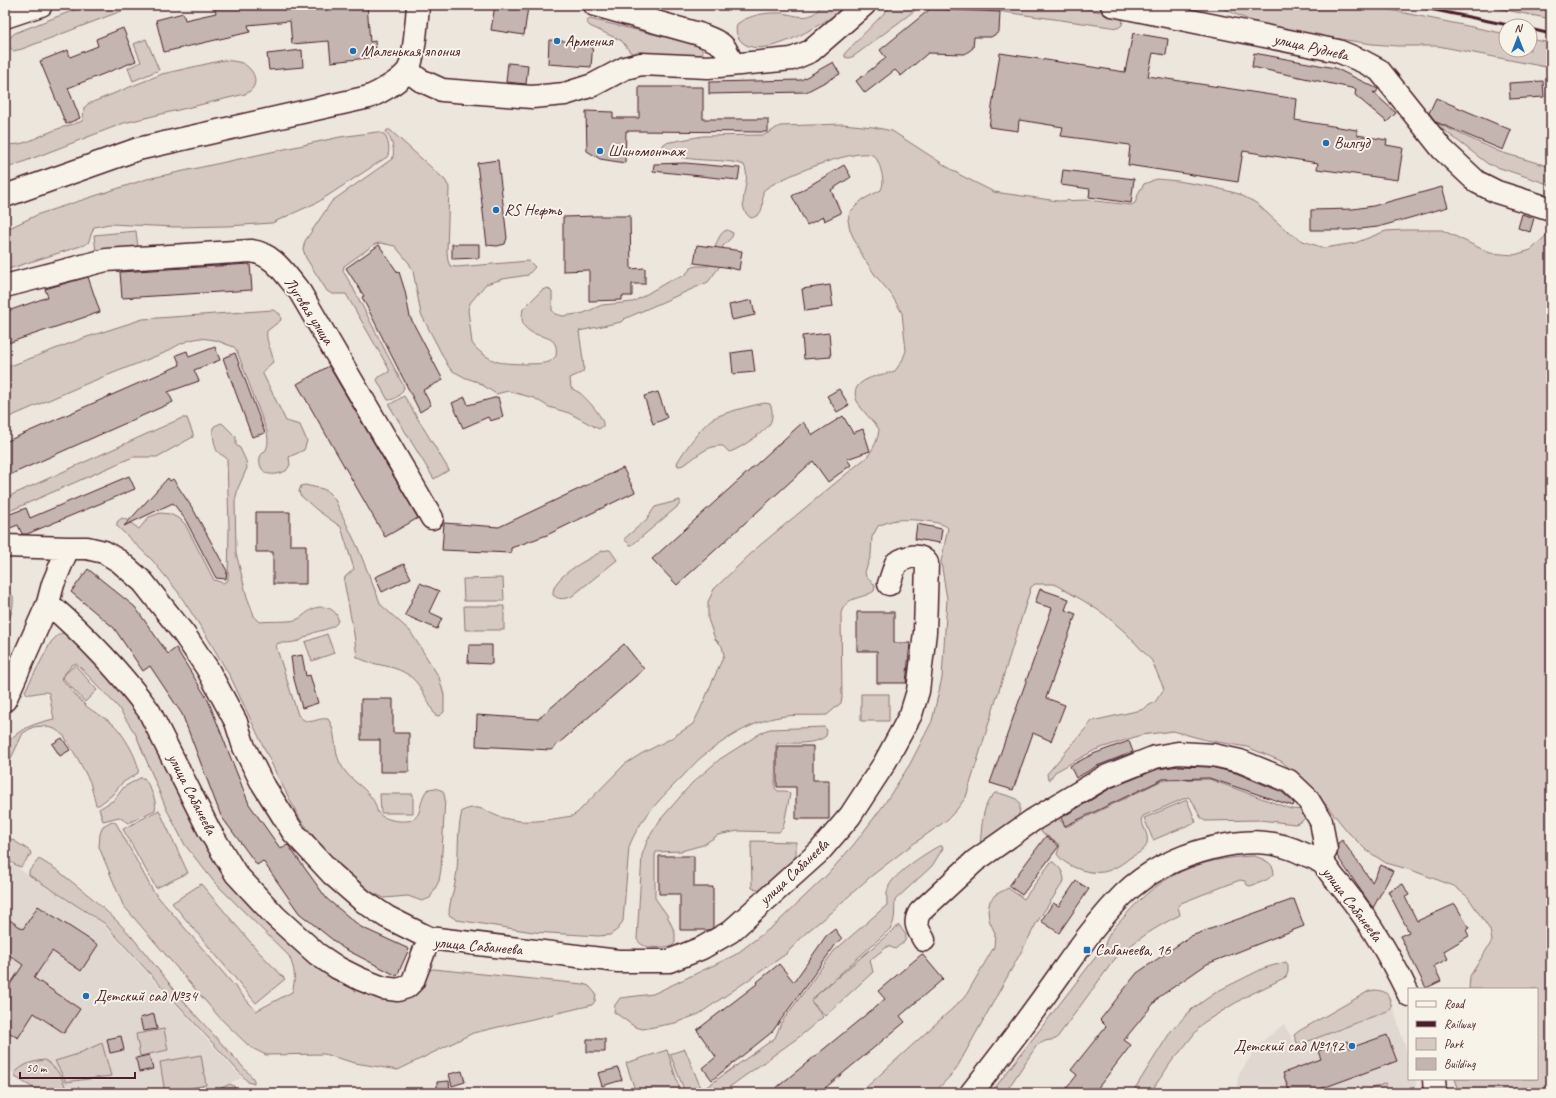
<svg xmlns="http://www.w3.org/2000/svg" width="1556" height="1098" font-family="Caveat,sans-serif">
<rect width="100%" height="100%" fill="#ece6dd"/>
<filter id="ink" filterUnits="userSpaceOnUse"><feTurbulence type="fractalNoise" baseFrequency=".025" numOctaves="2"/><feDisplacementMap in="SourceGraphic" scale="8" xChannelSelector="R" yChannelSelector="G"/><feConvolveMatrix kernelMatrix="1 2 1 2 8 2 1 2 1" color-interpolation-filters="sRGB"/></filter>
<g filter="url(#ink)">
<!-- built -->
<path fill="#e0d7d0" d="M5,860L102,923L242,1078L205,1093H54L5,1069Z
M1366,994L1390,997L1409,1060V1079H1415L1418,1093H1236L1238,1076L1260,1043L1284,1024L1297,1048L1344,1008Z"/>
<!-- green -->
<path fill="#d5c9c2" stroke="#907476" d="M87,5H137L22,49L13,51L7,44L8,39L15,33Z
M821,5H850C829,19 767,62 743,43C737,38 735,32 737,24C749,15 767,12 782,13C791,14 804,20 813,14C816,13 819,8 821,5Z
M892,5H922L854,56L849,58L845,57V53Z
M954,5H1068L1114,15L1123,20L1122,25L1118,28Z
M1215,5H1366L1506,34V50H1530V39L1551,43V68L1438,46H1398L1372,44L1320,36L1251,21Z
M1481,5H1551V19Z
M590,19L695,44C700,47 703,49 703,55L699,58L635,54L630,52L622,41L590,26L587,23V21Z
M146,39L159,70L133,81L128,68L141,62L134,44Z
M224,60C230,61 236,61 242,63C256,70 261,87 245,94L124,123L5,169V144C23,147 34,138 50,132C59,128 70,125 80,122L83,120L84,108L88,104L162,74Z
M1432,121L1500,152L1551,167V185L1488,164Z
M843,124L873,127L892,131L960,175L994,192L1058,201L1087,200L1131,205L1135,203L1139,192L1144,184L1157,179L1178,181L1213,187L1239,194L1256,203L1288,232L1303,241L1324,248L1355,243L1386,231L1404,230H1442L1490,253L1514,255L1531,250L1551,231V1093H1460L1455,1079H1537V989H1469L1470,976L1492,941L1490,930L1468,897L1454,886L1411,870L1386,863L1366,850L1348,832L1314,790L1281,761L1247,747L1206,740L1173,731L1141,735L1095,750L1055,772L1050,779L1048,780L1047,774L1092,721L1141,710L1155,702L1164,689L1152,661L1126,633L1104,614L1084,601L1054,584H1035L1031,587L966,797L958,808L947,820L909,847L870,877L830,913L807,932L786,954L699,1014L675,1023L643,1029L635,1027L614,1012L615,1005L620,998L653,994L735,955L777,923L828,874L855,843L883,806L910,764L932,721L942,678L947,599L941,562L948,528C941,520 907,519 896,520C890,521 883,524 878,526L872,537L871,555L865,572L866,577L874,584L875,587L874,591C861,600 847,595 841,613L842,697L841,703L827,715C812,716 794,714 779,717C753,721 723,740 703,756C696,761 690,769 684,775C663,796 639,819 629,847L623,921L618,929L610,935L598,936L533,932L457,920L449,915C449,904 453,894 455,883C460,859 456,835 462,811C480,803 485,812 500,817C527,825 545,820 572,816L577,813L625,764L641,754L670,739L693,724L700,710L724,655L722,646L715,639L708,619V602L714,589L759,546L867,457C874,448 878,440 879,429C872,420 862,411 857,401C847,379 881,375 895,371L902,361L906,351L902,313L891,294L875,275L860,252L850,230L848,220L850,212L862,200L881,190C884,183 883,178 881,170C879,164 877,157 872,155C856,147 775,179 763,191C762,204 765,215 751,218C733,206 753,183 744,165C721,156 683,166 663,148V145L665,143L703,136L763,135C769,134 775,128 780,126Z
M387,130H390L445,180L449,187L447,252L448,261L450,266L457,267L529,261L535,267L528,275L503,279L486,284L470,303L468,310L472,343C477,351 489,359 498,362C507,364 540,365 549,362C551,361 554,358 556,356C560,331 536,341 525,327C521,323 522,314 523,309L542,290L548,288L552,292V310L555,314L563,316L584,313L602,305L633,302L669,281L685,275L691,268L696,266H709C715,256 715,234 727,230L733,233L732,237L723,246L720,266L708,282L624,319L621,322L579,331L584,367L583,372L570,378L571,388C574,390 577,391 580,393C586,398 605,418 603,426L599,429L569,413L549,407L534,398L508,391L496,394L478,382L466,378L451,370L447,364L421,314L413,271L409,263L395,246L381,243L375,244L344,266L343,271L352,286L404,387C402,394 395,400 388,400L377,380L379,377L389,372V369L346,294H332L327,291L306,258L303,249L305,241L332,201L392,159C396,151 391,138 386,132Z
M377,132C378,132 383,134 384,134C388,139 391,151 387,157L318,202L272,223L228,226L175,227L109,224L94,227L88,243L84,245L5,270V230L39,214L147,179L340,137Z
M136,231L138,248L96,252L94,235Z
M273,310L280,314L281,320L267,331C265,342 273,351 273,362L263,371V374L286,421L300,425L307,441L304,450L289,457L290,465L286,471C278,474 266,478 261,467C260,464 259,461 260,458C260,454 263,454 265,451C269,446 268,438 267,432L237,351L234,347L215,340L200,338L190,340L180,344L164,353L88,383L5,419V368L84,338L143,319Z
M404,396L449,470L434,479L389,405Z
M765,403L770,404C773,410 773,419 769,425C764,432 737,451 729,452L723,446C702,444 689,467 678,466L677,463C682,453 703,425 712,419C722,413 753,405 765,403Z
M182,418H187L193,434V437L157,457H133L5,513V498Z
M221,423L223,424L236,437V445L240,448L246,461L247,468L238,488L235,501L236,553L247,597L255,618L259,622C267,621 288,622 296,620C305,616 311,606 323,607C327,607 334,610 336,614C345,628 320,630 313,633C308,635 304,639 299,641C292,643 285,643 278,643L276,646L298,715C310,728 315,717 328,719C337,732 333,749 340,763C349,781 361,783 371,797C381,810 371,814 392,820C398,821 411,823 416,817C424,810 418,779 443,791L445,798L441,869L439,881L430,898L422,901L408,896L384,898L366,890L339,865L316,839L300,819L276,773L231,678L206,635L178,592L153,561L117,526V522L122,518L127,520L139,529L149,517L160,513L170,514L180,519L185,524L214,580L223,583L228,580L229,529L227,459C225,456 220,455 217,451C215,448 212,432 213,428C214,425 218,425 221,423Z
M305,485L323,489L327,491L334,498L358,548L381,605L410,631L439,677L444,695V712L439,716L435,715C422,691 418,674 390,667C378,664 367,663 357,657L354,634L344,581L345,577L354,569L341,527L317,510L300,495L299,491L301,486Z
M680,500V504L677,507L632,545H630L624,539L646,520L655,507Z
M607,550H610L617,560L571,597C563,599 559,600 553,595C551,576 588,560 602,551Z
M503,578L504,601H464L463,579Z
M11,594L13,596C14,607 11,617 5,627V596Z
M464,606H504V630H465Z
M67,631L137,699L234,877L383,996L426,971L433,969L583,984L589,986L596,994L595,1001L592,1005L473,1033L398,1070L355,1063L324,1054L266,1055L250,1047L220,1018L123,905L99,847L100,834L103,826L112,821L116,823L153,891L256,1011L292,992C296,979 295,969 289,956L215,883L185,845L166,808L136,735L118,707L77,664H73L61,678C69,687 77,697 86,706C94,713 105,717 114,725C122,732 141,763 138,773L122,783L112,795L99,805H96L90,782L78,759L64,736L55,729L43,726L33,727L23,733L5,771V745C18,729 35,723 54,719L49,693C42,690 35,695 27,694L25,691L51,642L58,635Z
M327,634L334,653L312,661L305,642Z
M75,665L97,690L85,702L62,677Z
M861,694H889V721H861Z
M824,727L827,730L826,736C816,745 792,743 778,743L776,745L775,788L778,791H786L790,794L783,828L779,832L738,831L718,835L703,845L681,851L656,852L655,856V898L667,915L675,933V943L672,946C662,947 642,951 637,939L642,855L648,839L660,820L692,783L720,759L764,731L770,729Z
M140,778H144C149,785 158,802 155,810L128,823L119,817L103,821L99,809L114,800L124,787Z
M1209,779L1291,809L1305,810L1307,816L1301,822L1295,824L1260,820L1205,821C1196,816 1197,803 1188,797L1143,816L1141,820C1143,826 1149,836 1147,843C1146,850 1137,854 1131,857C1125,862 1118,867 1110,870C1095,877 1066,868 1057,854L1060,845L1041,832V828L1058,818L1066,827L1163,780Z
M995,793H998C1021,799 1024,799 1016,824L980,846C982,830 981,804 995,793Z
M380,794H413V813H381Z
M1187,800L1196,822L1153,840L1144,818Z
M159,810L188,873L156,888L123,829Z
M5,835L30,851L31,854L21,867L17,866L5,858Z
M751,841L796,842V862C783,875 771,894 752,888Z
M939,846H942L943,848L932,866L895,900C894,910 896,918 891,928L811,1000L899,925L906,935L905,941L895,949L888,946L870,960L873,972L825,1016L811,1001L823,1017L799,1037L721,1093H698L775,1038L781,1023L834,951L887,905C887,898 886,892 889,886C894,874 927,852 939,846Z
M1254,856C1263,859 1273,862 1274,872C1270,881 1258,883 1250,886L1247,885L1245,881L1240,880L1181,903L1178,906L1180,915C1159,925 1129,944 1114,960L1056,1039L1045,1041L1037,1045L1005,1093H991L1105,945C1107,934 1117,925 1124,917C1159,875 1199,858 1254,856Z
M39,859L57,870L92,898L117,921L132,937L190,1009L252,1077L254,1080V1084L248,1082L104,923L29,875V871Z
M1051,862H1053C1059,867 1064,872 1064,881L1037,922L1026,943L955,1071L934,1093H860L965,997L994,947L995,933L989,920L988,910L990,901L995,895L1008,888L1024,899Z
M201,884L258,951L285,979L256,1003L172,903Z
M1286,962L1288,965V972L1286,977L1245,997L1203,1023L1179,1053L1174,1058L1150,1093H1132L1171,1031L1192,1009L1218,991L1264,968Z
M1375,990C1384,991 1388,992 1390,1001C1391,1005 1392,1007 1390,1010L1301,1044L1297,1043L1294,1035L1299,1031L1369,991Z
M164,1029L168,1050L140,1056L136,1034Z
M102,1043L111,1076L66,1082L55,1061L75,1055Z
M685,1049L700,1086L685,1092L670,1054Z
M667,1050L681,1093H636L626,1063Z
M201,1055L206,1085L165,1093L160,1062Z
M45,1060C57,1068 64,1079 67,1093H42L15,1077V1073C23,1064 34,1061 45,1060Z
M1386,1083V1093H1361Z
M230,1084L234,1086L236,1093H209Z"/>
<!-- building -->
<path fill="#c4b5b0" stroke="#4a1f2b" d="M214,5H367L370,42L375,41L377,57L331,62L329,41L292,44L290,21L248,25L250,32L164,52L156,20L183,13L185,20L216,13Z
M495,5H517L528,7L524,35L491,30Z
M930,9L1000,12L999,32L991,37H974L973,48L965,54L928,53L901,76L895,70L865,93L856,81L886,58L880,50Z
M123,28L136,61L68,88L80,118L66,124L40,61L68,50L70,57L98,46L96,39Z
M1133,33L1168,39L1166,55L1153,53L1148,76L1297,99L1295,120L1357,130V135L1387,140L1386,145L1403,148L1398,180L1317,169L1318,163L1243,151L1238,182L1128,165L1130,145L1061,136L1063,127L1019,120L1018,131L989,127L1000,53L1125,72Z
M549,40L593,43L591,67L548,64Z
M302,50L303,67L269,70L267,54Z
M1254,53L1335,68L1378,89L1376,93L1373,92L1396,113L1387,122L1355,95L1356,89L1252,67Z
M833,62L840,74L806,92L709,94V82L801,80Z
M508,63L528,65L526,84L506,82Z
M1543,81L1544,97L1510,99L1509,83Z
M639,87H703V119H768V132L626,131L625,163L600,159L587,151L586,111L613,112V118H639Z
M1436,98L1511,130L1503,150L1436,122L1429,113Z
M498,160L507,238L505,244L497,246L487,245L477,163Z
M685,163L740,168L738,180L653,171L654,164Z
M844,165L851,177L831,190L841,213L824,221L823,217L807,225L792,196Z
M1063,170L1134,179L1131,203L1089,197L1090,189L1061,185Z
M1442,187L1448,207L1378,227L1349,230H1311V210L1353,209L1373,206Z
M1522,214L1534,218L1530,232L1518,228Z
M596,216H630L631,269L645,268V284H632V296H622V300L589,301V270L563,271V217Z
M452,244H479V258L452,259Z
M379,245L398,273L399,272L405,291L410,317L443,380L423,390L431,405L420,412L362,297L364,296L346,268Z
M697,245L742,251L739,270L725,267L694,263Z
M250,264L252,290L122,298L120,272Z
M88,277L100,312L5,344V312L48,297L45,289Z
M830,285L833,307L805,311L802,289Z
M752,300L755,315L732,320L729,305Z
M829,333L831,357L804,359L802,336Z
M215,347L220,360L194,370L199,381L168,392L173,402L5,477V442L180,365L176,355L187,351L189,357Z
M752,350L755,372L733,374L731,353Z
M235,353L265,433L252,437L223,358Z
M329,366L418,518L385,537L297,384Z
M839,389L849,405L837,412L827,396Z
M658,392L667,418L653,424L644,396Z
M465,397L468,405L498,397L503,417L490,421L488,417L463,428L452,403Z
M843,416L853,433L863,429L870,451L847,459L851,465L828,482L813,461L677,585L652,559L803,422L813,435Z
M623,468L635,492L547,535L511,548V553L442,550L444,523L499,527Z
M129,476L135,489L27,534H22L18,525L5,530V516L26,508L30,518Z
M168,478L170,481L173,479L193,509L227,571L226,579L216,578L185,519L173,503L124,526Z
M256,512H290V545H306V584H273V552H256Z
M917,524L942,529L940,543L915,539Z
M404,564L411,578L382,592L375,577Z
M88,569L135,607L168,654L176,648L208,700L249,804L280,848L288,845L327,899L361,927L409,949L397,976L343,948L299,913L263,861L257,865L221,816L182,714L150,666L143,671L114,628L71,592Z
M420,583L439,591L429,612L442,618L437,629L405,615Z
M1040,589L1069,599L1065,610L1076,614L1046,698L1065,705L1051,741L1033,733L1013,790L990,783L1052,608L1035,603Z
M857,612H894V643H910L906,683H877V651H857Z
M624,644L644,669L551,750L476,746L477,715L538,719Z
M469,645H492V664L468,663Z
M302,655L306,676L310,675L318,703L302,708L294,679L291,657Z
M361,699H393V733H409V772H380V740H361Z
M62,738L70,750L60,756L52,744Z
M1129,741L1133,752L1097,766L1076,778L1070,766L1093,754Z
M777,746H813V780H829V819H796V787H777Z
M1179,766L1211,767L1236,773L1282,792L1294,803L1293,806L1209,778L1163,779L1065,826L1061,818L1111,788L1158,769Z
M1046,836L1059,846L1022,895L1009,886Z
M1342,840L1372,882L1381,865L1393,871L1373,908L1337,856L1338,843Z
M659,856H694V887H713V928L709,930H680V894H659Z
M1076,881L1089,889L1059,933L1041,921L1053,903L1059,906Z
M1403,884L1409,895L1405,897L1417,921L1455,904L1469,928L1466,930L1469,936L1444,951L1448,959L1434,966L1441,981L1426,988L1400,936L1409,932L1388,891Z
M1294,899L1304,926L1207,964L1159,997L1124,1040L1131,1045L1094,1093H1063L1077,1075L1071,1070L1106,1026L1100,1020L1137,973L1191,936Z
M38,906L98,945L81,971L52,951L34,978L80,1009L64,1033L34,1013L18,1038L5,1030V992L23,965L5,952V917L23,929Z
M835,929L842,939L836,944L772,1032L712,1080L703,1068L716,1057L697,1030L758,983L757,982L779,964L794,982L826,936Z
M922,954L943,979L900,1016L905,1022L819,1093H770L885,999L878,991Z
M154,1014L157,1029L143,1031L140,1018Z
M1387,1035L1397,1061L1309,1093H1290L1283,1073L1321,1059L1318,1051L1348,1041L1350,1048Z
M121,1036L124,1050L110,1053L107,1039Z
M587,1039H605V1052H587Z
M149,1055L153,1069L139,1072L136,1058Z
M618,1068L622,1080L602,1086L598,1073Z
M462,1071L465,1082L452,1086L449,1074Z
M449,1081L450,1093H437V1082Z"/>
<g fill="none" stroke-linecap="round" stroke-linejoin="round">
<defs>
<path id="minor" d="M595,5L699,34C719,42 727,43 731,64
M1112,5L1338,51L1362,61L1379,70L1442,149L1477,182L1497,192L1551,209
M5,17L41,5
M408,71L420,80L442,90L532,97L565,94L593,85L625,68L641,64L708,67L792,59L811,51L864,5
M5,286L106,260L251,251C274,254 285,274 300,292L432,518
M5,546L68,548
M48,603L53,584L68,548H87L104,552L119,561L143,582L184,634L207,668L236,722L244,747L261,781L293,832L332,874L363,901L387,917L429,938
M5,700L48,603C85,635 120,671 149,711L209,830L236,874L276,917L317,954L338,968L360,979L383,988L398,990L407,987L413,981L429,938L618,961H669L702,948L730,932L819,852L850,816L884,764L903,729L911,714L918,691L925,632L927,563C919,552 906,557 896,563L889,584
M924,940C918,929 913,923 920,912L975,861L1033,820L1105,777L1155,757L1178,753L1213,755L1240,761L1289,781L1307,798L1321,821L1326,850L1319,861
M1434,1079L1435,1093
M971,1093C1003,1053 1034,1011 1063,970C1082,943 1102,916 1124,894C1149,870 1180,856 1212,848C1246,840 1273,839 1304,854C1309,856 1314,858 1319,860C1325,864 1330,873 1335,879C1366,914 1389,954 1409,995"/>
<path id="major" d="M5,196L138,149L369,97C381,92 398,82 407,72C414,63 417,18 418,5"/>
</defs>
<!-- minor casing -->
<use href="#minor" stroke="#4a1f2b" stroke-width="25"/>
<!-- major casing -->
<use href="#major" stroke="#4a1f2b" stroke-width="25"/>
<!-- minor -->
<use href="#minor" stroke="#f7f3e8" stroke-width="22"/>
<!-- major -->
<use href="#major" stroke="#f7f3e8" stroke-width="22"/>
<!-- rail -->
<path stroke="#4a1f2b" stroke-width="3" d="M1410,5L1513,26
M1530,29L1551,34"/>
</g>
</g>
<!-- markers -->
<g fill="#1f6fb2" stroke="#f7f3e8" stroke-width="1.5">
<circle cx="557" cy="41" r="4"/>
<circle cx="353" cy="51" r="4"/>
<circle cx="1326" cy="143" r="4"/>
<circle cx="600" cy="151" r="4"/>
<circle cx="496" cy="210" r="4"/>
<rect x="1083" y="946" width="8" height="8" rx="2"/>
<circle cx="86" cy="996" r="4"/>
<circle cx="1352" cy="1046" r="4"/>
</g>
<g text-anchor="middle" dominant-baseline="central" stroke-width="4" stroke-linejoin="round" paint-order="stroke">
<!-- poi labels -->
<g font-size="16" fill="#4a1f2b" stroke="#f7f3e8" text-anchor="start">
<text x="565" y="41">Армения</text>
<text x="361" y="51">Маленькая япония</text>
<text x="1334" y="143">Вилгуд</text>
<text x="608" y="151">Шиномонтаж</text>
<text x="504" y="210">RS Нефть</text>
<text x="1095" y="950">Сабанеева, 16</text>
<text x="94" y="996">Детский сад №34</text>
<text x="1344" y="1046" text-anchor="end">Детский сад №192</text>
</g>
<!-- street labels -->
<g font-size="16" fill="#4a1f2b" stroke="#f7f3e8">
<text transform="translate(1311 47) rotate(13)">улица Руднева</text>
<text transform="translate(309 311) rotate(57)">Луговая улица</text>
<text transform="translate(192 794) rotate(63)">улица Сабанеева</text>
<text transform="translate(794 872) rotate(-43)">улица Сабанеева</text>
<text transform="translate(1352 904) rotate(53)">улица Сабанеева</text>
<text transform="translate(478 946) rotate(5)">улица Сабанеева</text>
</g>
</g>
<!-- margin -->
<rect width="1556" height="1098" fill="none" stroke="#f7f3e8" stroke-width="20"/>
<rect x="10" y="10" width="1536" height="1078" fill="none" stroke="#4a1f2b" stroke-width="1.5" filter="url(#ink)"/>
<!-- legend -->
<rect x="1408" y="988" width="130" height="92" fill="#f7f3e8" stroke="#b29e9c"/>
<rect x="1416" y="1001" width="20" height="6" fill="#f7f3e8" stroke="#b29e9c"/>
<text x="1444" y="1008" font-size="12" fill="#4a1f2b">Road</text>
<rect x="1416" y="1021" width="20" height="6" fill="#4a1f2b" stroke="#b29e9c"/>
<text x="1444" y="1028" font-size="12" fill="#4a1f2b">Railway</text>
<rect x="1416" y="1038" width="20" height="12" fill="#d5c9c2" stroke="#b29e9c"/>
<text x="1444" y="1048" font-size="12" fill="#4a1f2b">Park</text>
<rect x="1416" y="1058" width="20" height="12" fill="#c4b5b0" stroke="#b29e9c"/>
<text x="1444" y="1068" font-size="12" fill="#4a1f2b">Building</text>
<!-- north arrow -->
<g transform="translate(1518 38)"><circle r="19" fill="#f7f3e8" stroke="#b29e9c"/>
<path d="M0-3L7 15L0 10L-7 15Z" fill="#1f6fb2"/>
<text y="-6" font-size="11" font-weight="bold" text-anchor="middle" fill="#4a1f2b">N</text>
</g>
<!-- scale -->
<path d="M20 1072v6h115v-6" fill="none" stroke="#4a1f2b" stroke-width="2"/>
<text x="26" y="1072" font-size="12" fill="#4a1f2b" stroke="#f7f3e8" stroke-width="3" paint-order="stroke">50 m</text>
</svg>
